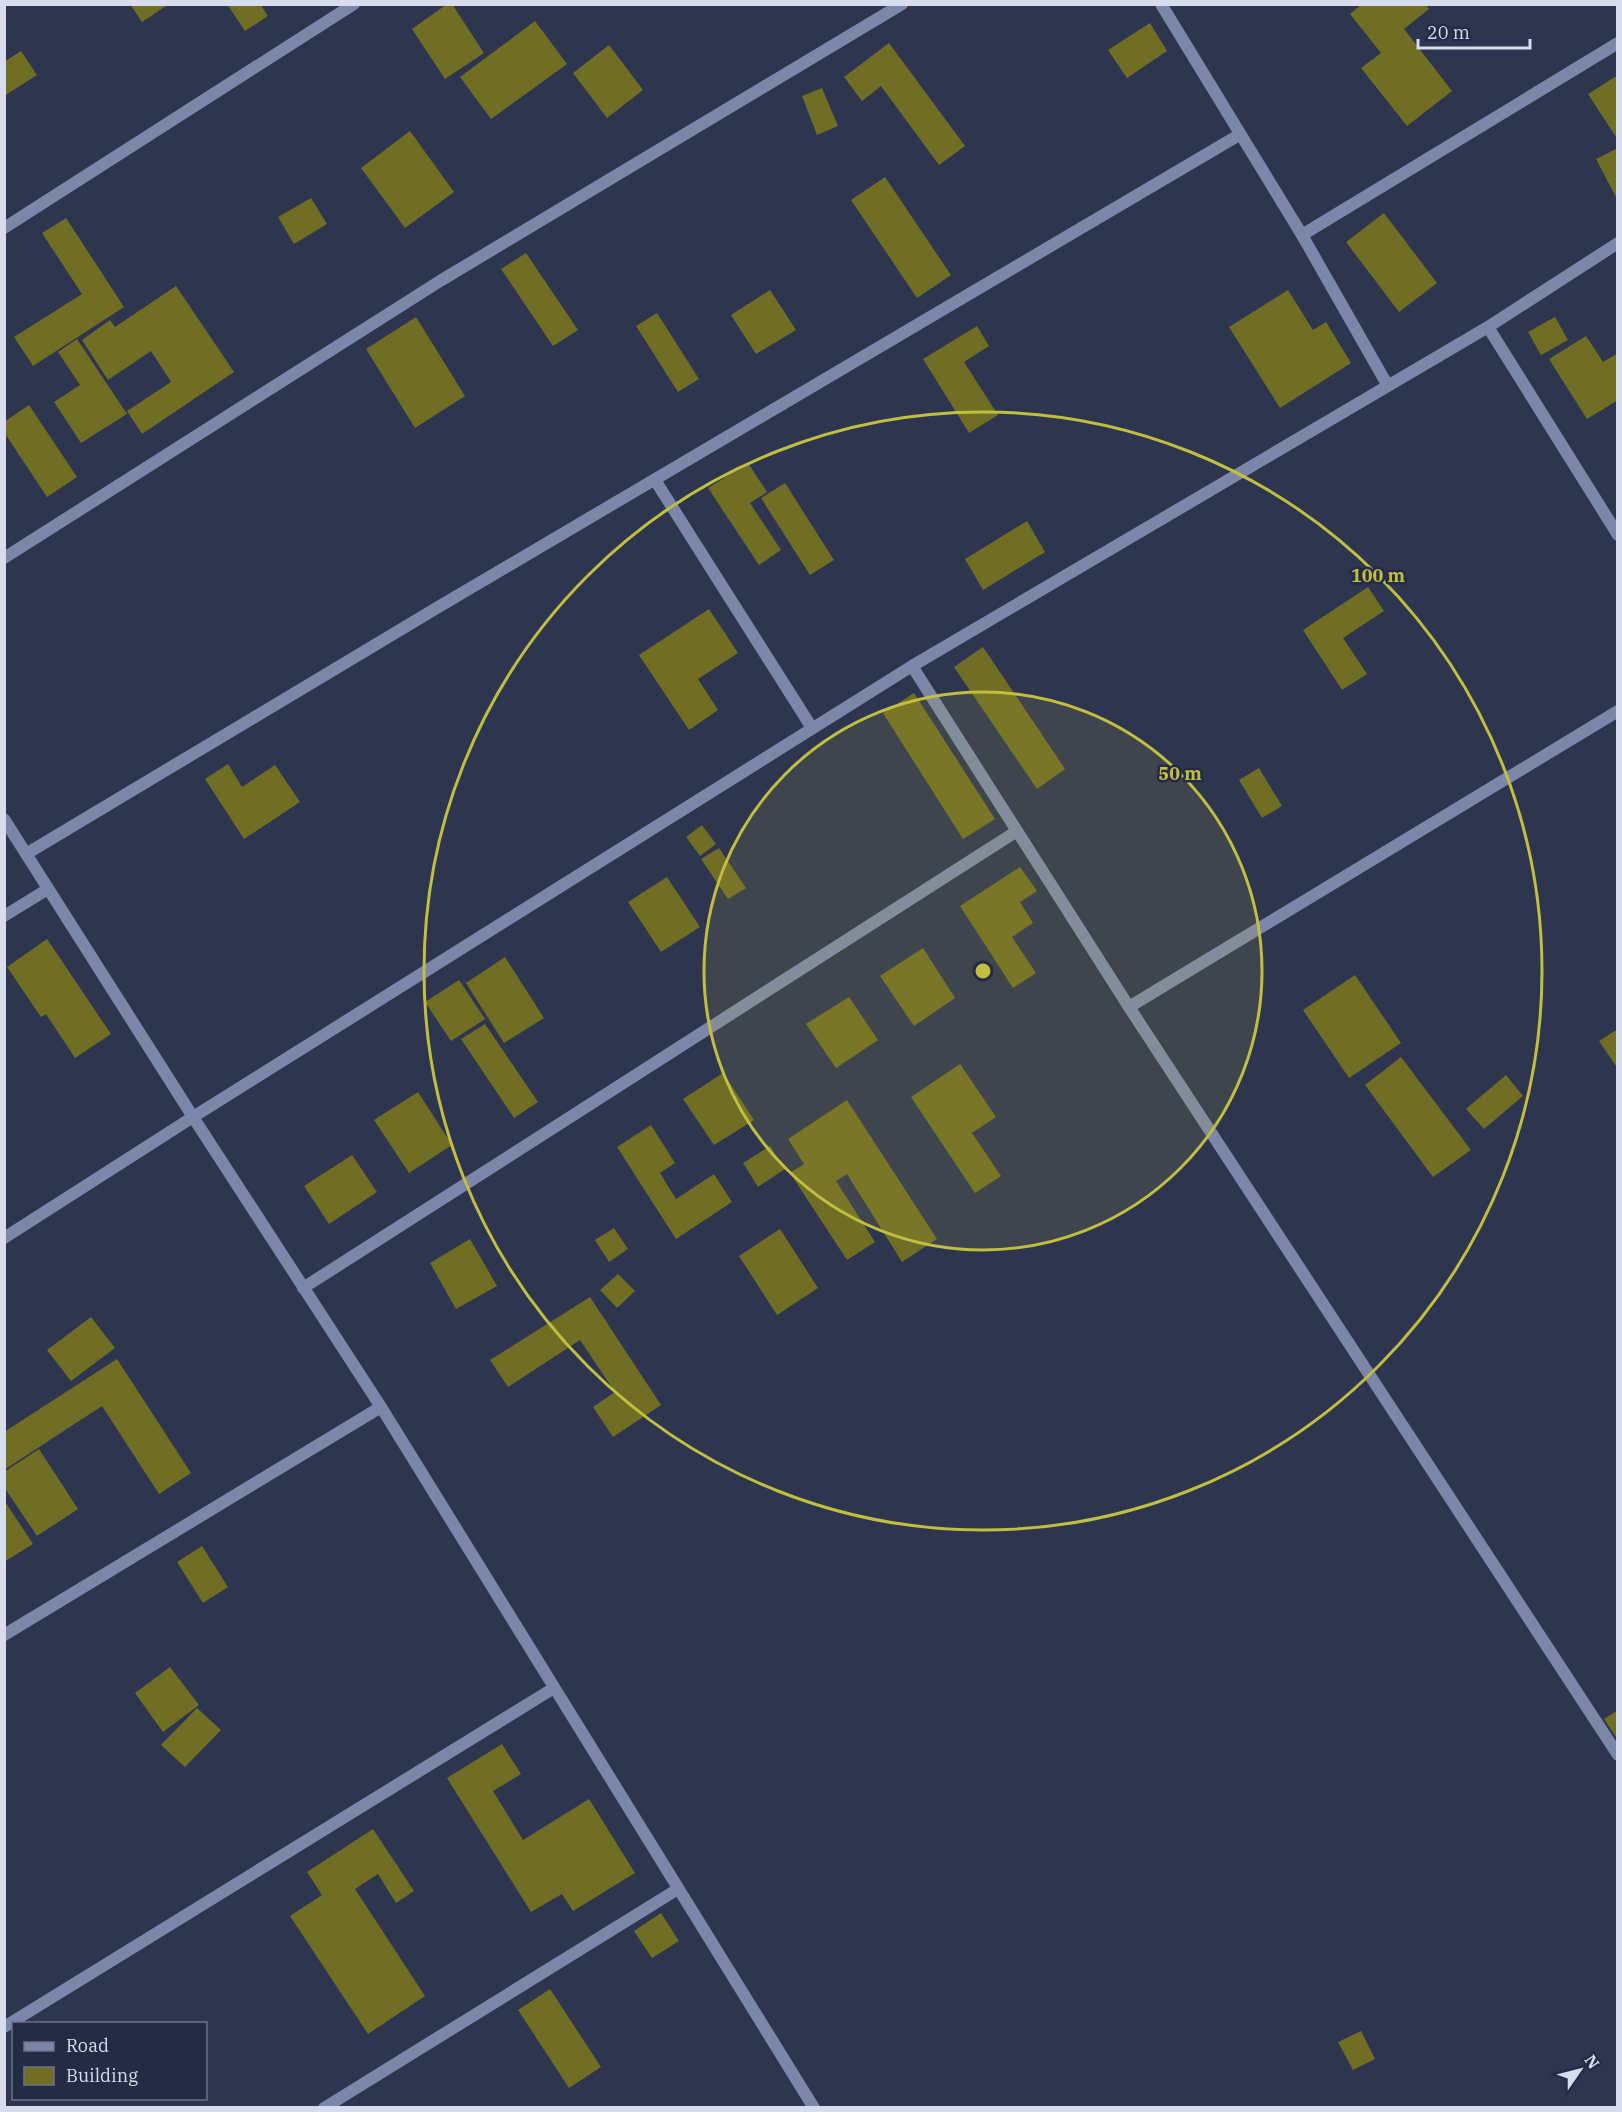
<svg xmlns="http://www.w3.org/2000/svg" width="1622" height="2112" font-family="'IBM Plex Serif',serif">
<rect width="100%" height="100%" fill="#2e354f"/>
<!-- building -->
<path fill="#706e24" d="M130,4H169L142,22Z
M227,4H260L268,16L245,31Z
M447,4H452L484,53L445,79L412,29Z
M1362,4H1425L1429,9L1404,29L1452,91L1407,126L1361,68L1381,53L1350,14Z
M535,21L567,64L491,119L460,77Z
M1150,23L1167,51L1127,78L1108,50Z
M889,43L965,146L939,165L881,86L862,101L844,77Z
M609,45L643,90L607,118L573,73Z
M21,51L37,75L4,96V62Z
M1618,75V136L1616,137L1588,94Z
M822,88L838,126L817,135L802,96Z
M410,131L454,192L405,228L361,168Z
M1618,148V201L1596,159Z
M885,177L951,275L917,298L851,200Z
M311,198L327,224L294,244L278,217Z
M1384,213L1437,283L1399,312L1346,242Z
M66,218L124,307L33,366L14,337L82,294L42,233Z
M526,253L578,330L553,346L501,269Z
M176,286L234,372L142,434L127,411L171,382L151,351L108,380L82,340L110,320L115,327Z
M770,290L796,330L756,354L731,315Z
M1288,290L1313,330L1326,322L1351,363L1280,408L1229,327Z
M657,313L699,379L678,392L636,326Z
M416,317L465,396L415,428L366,349Z
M1555,317L1568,340L1541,355L1528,332Z
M977,326L989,346L964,362L998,415L969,433L923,359Z
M1586,336L1603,362L1618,353V400L1587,419L1549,359Z
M77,339L127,414L81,443L54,402L80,385L58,352Z
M29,405L77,477L47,497L4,432V422Z
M748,463L767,492L750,503L781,550L759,565L708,488Z
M785,483L834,560L810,575L761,498Z
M1027,521L1045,552L983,590L965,559Z
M1368,587L1384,611L1343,638L1367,674L1342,690L1303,630Z
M709,609L738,653L698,679L718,710L689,730L639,655Z
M983,647L1065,769L1037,789L954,667Z
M914,693L995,819L963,839L883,713Z
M228,764L242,787L275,765L300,802L244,839L205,779Z
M1259,768L1282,806L1262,818L1239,780Z
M702,825L716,844L700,856L686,837Z
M719,848L746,888L728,899L701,859Z
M1020,867L1037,891L1020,902L1033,923L1012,937L1036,973L1013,988L960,906Z
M667,877L700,927L661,952L628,902Z
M47,939L111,1034L75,1058L46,1014L41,1017L7,967Z
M923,948L955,998L914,1026L880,976Z
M505,957L544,1018L504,1043L466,983Z
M1355,975L1401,1043L1349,1078L1303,1010Z
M459,980L485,1019L451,1041L425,1002Z
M849,997L878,1040L836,1068L806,1024Z
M485,1024L538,1102L514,1118L461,1039Z
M1618,1029V1069L1599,1041Z
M1401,1057L1471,1150L1433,1177L1365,1085Z
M960,1064L996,1117L972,1133L1001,1176L975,1193L911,1097Z
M723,1073L754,1120L714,1145L683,1099Z
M1506,1075L1523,1096L1484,1129L1466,1109Z
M418,1092L452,1145L409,1173L374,1120Z
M847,1100L937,1239L902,1262L847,1174L836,1181L875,1242L847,1260L790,1173L804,1164L788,1139Z
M651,1125L675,1163L660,1173L676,1199L714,1174L732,1202L676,1239L617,1147Z
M770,1146L785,1169L758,1187L743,1163Z
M352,1155L377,1192L329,1224L304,1186Z
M614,1228L628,1249L609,1262L595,1240Z
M780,1229L818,1288L777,1315L739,1256Z
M470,1239L497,1286L456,1309L430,1263Z
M618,1274L635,1291L617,1308L600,1290Z
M590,1297L661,1405L613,1437L593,1407L615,1392L580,1340L508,1387L490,1360Z
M91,1317L115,1348L71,1381L47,1350Z
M117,1359L191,1473L159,1494L102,1406L4,1470V1432Z
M39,1449L78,1509L37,1536L4,1487V1472Z
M4,1500L33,1544L4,1562Z
M202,1546L228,1587L203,1603L177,1562Z
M170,1667L199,1705L163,1732L135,1693Z
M197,1708L221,1730L185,1767L161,1745Z
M1618,1710V1740L1604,1719Z
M502,1744L521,1774L493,1791L523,1840L589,1799L635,1873L573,1911L562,1894L531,1912L447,1778Z
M373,1829L414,1891L396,1903L378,1874L355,1889L425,1996L368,2034L290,1916L322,1895L307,1872Z
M661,1913L679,1941L652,1958L634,1931Z
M550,1989L601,2067L569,2088L518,2010Z
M1361,2031L1375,2059L1353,2070L1338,2042Z"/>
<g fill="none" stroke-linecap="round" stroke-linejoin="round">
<!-- minor -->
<path stroke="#7c86a8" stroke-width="12" d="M1161,4L1302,235L1388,386
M4,228L354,4
M1302,235L1618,43
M1488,327L1618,535
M655,480L812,728
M4,558L440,281L902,4
M912,666L1129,1007L1618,1755
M4,819L193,1117L381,1407L814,2108
M26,854L440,606L1239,135
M4,916L48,889
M1129,1007L1618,711
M4,1238L193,1117L912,666L1488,327L1618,243
M303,1288L1017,831
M4,1635L381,1407
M4,2027L554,1688
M324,2108L678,1889"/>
</g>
<!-- distance rings -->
<circle cx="983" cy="971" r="279" fill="#c1be40" fill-opacity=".12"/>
<g fill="none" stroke="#c1be40" stroke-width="3">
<circle cx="983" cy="971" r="279"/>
<circle cx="983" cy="971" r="559"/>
</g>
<circle cx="983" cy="971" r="9" fill="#c1be40" stroke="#242b44" stroke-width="3"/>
<g font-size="18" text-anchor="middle" font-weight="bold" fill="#c1be40" stroke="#242b44" stroke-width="5" stroke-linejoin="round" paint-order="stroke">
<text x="1378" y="582">100 m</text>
<text x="1180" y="780">50 m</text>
</g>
<!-- border -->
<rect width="1622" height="2112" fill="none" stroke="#d8ddee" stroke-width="12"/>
<!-- legend -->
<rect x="12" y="2022" width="195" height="78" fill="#242b44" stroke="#6c7288" stroke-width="1.5"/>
<rect x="24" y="2042" width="30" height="9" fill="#7c86a8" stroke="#6c7288" stroke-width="1.5"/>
<text x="66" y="2052" font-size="18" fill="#d8ddee">Road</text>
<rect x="24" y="2067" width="30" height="18" fill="#706e24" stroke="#6c7288" stroke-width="1.5"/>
<text x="66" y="2082" font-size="18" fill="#d8ddee">Building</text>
<!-- north arrow -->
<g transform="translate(1580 2070) rotate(55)" stroke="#242b44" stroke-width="4.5" paint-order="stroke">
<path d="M0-4.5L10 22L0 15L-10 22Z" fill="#d8ddee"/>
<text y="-9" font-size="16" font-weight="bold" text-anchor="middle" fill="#d8ddee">N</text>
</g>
<!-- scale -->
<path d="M1418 39v9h112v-9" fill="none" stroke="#d8ddee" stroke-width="3"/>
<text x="1427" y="39" font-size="18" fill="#d8ddee" stroke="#242b44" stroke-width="4.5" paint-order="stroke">20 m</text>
</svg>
